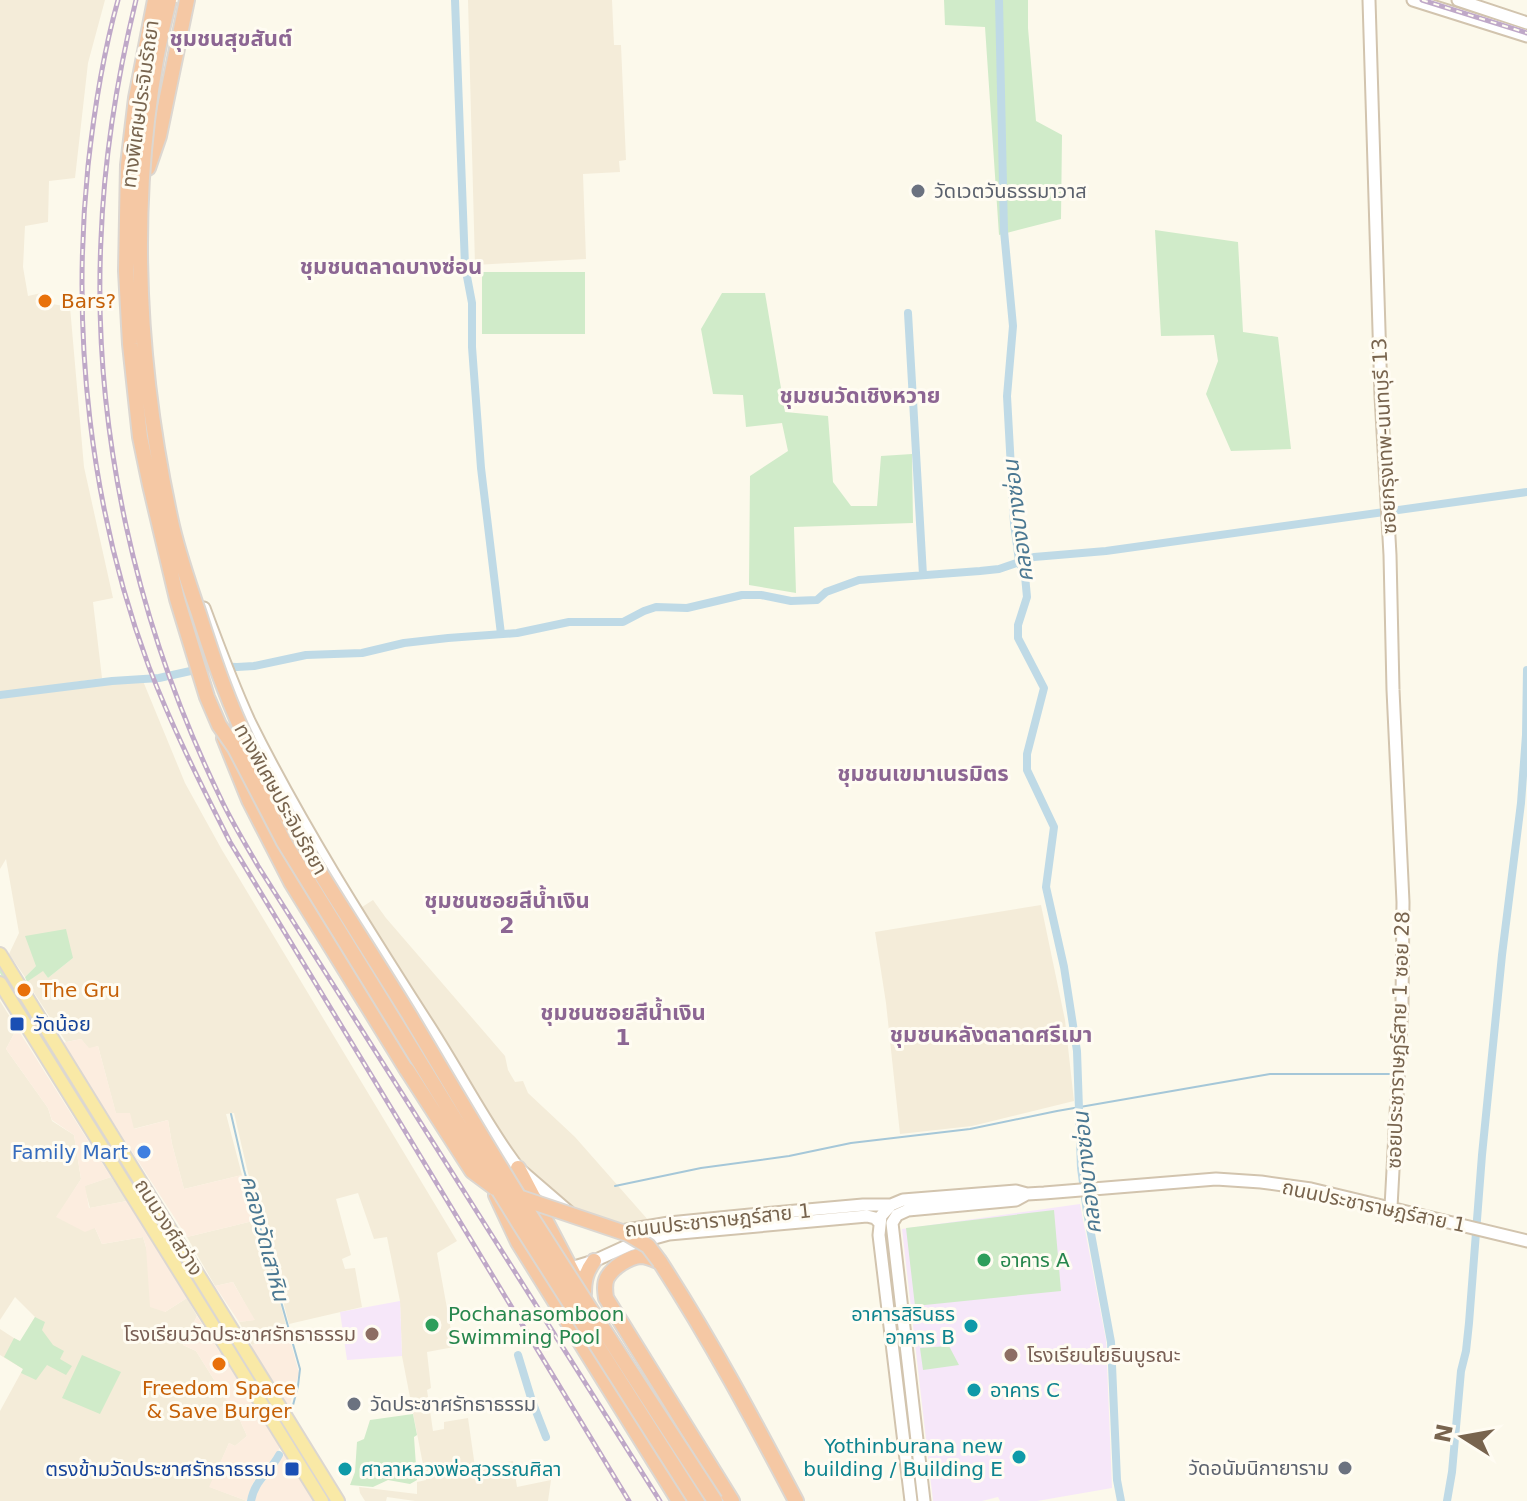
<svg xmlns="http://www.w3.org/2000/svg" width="1527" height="1501" font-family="'DejaVu Sans','Noto Sans Thai',sans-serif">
<rect width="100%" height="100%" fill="#fcf9eb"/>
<!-- residential -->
<path fill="#f4ecd9" d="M0,0H105L88,63L75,178L49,181L48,222L25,226L23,267L28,296L46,292L52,304L70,307L84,467L113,598L93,602L102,678L0,693Z
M468,0H612L614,45H621L626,160L619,161L620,172L583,174L586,259L475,265Z
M143,681L185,783L222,850L457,1241L437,1253L454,1347L427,1352L431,1388L427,1390L433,1431L444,1429V1422L468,1418L475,1467L513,1461L517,1487L551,1480L548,1501H415L387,1497L386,1501H365L360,1493L359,1487L417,1494V1482L426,1480L402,1356L400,1301L387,1237L374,1239L358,1193L336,1199L351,1255L342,1259L345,1269L355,1268L362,1307L289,1324L260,1209L248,1173L234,1113L226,1114L242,1175L184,1189L172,1144L168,1120L133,1129L116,1114L98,1046L89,1049L81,1039L66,1042L27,982L43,970L48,978L73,958L36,966L25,977L9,954L19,933L6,859L0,869V699L38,692Z
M373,900L386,918L505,1056L508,1070L515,1082L523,1081L528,1093L575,1137L649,1221L621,1223L583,1213L548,1188L523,1166L486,1114L359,909Z
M1041,905L1065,1020L1074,1101L972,1126L900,1134L886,1003L875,932Z
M0,1001L17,1028L6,1049L48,1108L52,1121L74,1135L81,1179L57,1217L95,1228L102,1244L143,1237L165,1312L187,1298L197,1316L183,1345L196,1351L228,1402L220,1408L239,1418L247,1436L235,1446L229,1443L210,1487L247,1501H0V1411L23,1369L0,1355V1329L20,1342L35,1317L15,1297L0,1320Z
M111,1177L127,1201L90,1208L84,1186Z
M253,1221L273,1277L289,1336L252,1345L239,1322L254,1320L233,1282L215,1286L187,1237Z"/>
<!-- commercial -->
<path fill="#fceddf" d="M17,1028L111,1177L85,1186L89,1208L127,1201L187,1298L165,1312L150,1307L146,1247L143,1237L102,1244L95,1228L85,1232L56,1217L81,1179L74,1135L52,1120L48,1108L6,1049Z
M81,1039L89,1048L98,1046L116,1113H130L134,1129L168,1120L172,1144L184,1189L242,1175L253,1221L187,1237L62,1043Z
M233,1282L235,1286L255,1320L239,1322L215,1286Z
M197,1316L280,1447L271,1465L253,1483L247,1501L209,1487L229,1443L235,1446L247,1436L239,1418L219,1409L228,1402L196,1351L183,1345Z
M289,1336L299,1373L290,1404L288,1406L251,1347L252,1345Z
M285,1454L315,1501H253L256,1491L271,1474L280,1458Z"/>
<!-- education -->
<path fill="#f6e7f9" d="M1080,1204L1106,1340L1112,1488L1037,1501H1000L998,1497L982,1501H933L902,1229Z
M400,1301L402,1356L347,1360L340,1312Z"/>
<!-- green -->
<path fill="#d0ebc9" d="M944,0H1028V28L1036,121L1062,135L1061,219L999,235L985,27L945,25Z
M1155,230L1238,242L1243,332L1278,337L1291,449L1231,451L1206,394L1218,361L1214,335L1161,336Z
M482,272H585V334H482Z
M722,293H765L785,412L828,416L833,482L851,506H877L881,456L912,454L913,523L794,527L796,593L749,585L750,476L788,451L782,423L746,427L743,395L713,394L701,329Z
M66,929L73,958L48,978L43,971L27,982L25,977L36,966L25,936Z
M0,963L332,1501H328L302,1461L0,973Z
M1054,1210L1061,1291L915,1306L906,1228Z
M35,1317L45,1322L42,1330L53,1345L64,1351L60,1359L72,1366L66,1375L47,1365L36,1380L21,1373L23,1369L4,1357L14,1338L20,1341Z
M949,1346L959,1365L923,1370L920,1348Z
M82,1355L121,1372L100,1414L62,1398Z
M413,1414L417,1435L414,1437L417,1480L410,1484L388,1480L373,1487L350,1485L355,1472L357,1442L364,1439L370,1420Z"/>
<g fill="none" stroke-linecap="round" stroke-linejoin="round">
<!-- stream -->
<path stroke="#a5c7d8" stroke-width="2" d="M231,1114L244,1170L300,1369L298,1386L292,1409
M615,1186L701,1168L789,1156L851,1143L970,1129L1057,1111L1270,1074H1391"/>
<!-- canal -->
<path stroke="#bfdae6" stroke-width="8" d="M455,0L465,266L472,303V347L481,468L501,634
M999,0L1004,231L1013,326L1007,396L1014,523L1019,561L1025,576L1027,597L1018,625V638L1044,688L1027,754V770L1054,827L1046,887L1064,967L1077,1051L1081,1168L1087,1212L1111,1342L1117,1480L1121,1501
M908,313L923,575
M0,695L112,681L159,678L213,666L237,667L254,666L306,655L362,653L404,643L448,638L517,633L569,622H623L644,611L656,607L687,608L742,595H761L791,601L817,600L826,592L859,580L980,571L999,569L1034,557L1106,551L1527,492
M518,1355L532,1401L546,1437
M251,1501C255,1479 269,1474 279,1455
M1447,1501L1452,1472L1461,1371L1466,1351L1469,1323L1482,1155L1502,955L1521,803L1526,735L1527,670"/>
<defs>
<path id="secondary" d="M1369,0L1381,396L1390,555L1393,690L1403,902L1402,1004L1391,1207
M1413,0L1527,36
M1458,0L1527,23
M204,608C218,646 232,684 249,721C300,824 363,923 425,1020C454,1064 478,1111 508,1154L518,1168L569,1212
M383,990L438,1077
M891,1205L881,1216L879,1235L911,1501
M621,1231L669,1223L750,1215L863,1205H891L903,1200L1016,1191L1027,1194L1044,1193L1216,1179L1261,1182L1311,1189L1527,1241
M565,1267L571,1268L594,1261L629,1245L669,1234L867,1216L875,1218L879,1222
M924,1501L892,1223L897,1215L908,1210L1016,1200L1027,1194"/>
<path id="primary" d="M0,954L338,1501
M0,983L322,1501"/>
<path id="highway" d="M148,168L159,136L187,0
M224,738L249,800L291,882L407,1070
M518,1168L575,1277
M496,1195L518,1242L679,1501
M584,1294C584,1280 586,1272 594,1261
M622,1371L706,1501
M732,1501L606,1298C605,1291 604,1284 607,1278C613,1267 629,1257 641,1256C647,1256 655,1260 660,1262C710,1339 753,1419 796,1501"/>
</defs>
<!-- secondary casing -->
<use href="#secondary" stroke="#d2c4ae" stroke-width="15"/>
<!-- primary casing -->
<use href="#primary" stroke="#dcd7d1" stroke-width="16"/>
<!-- highway casing -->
<use href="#highway" stroke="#dcd7d1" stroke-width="18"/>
<!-- secondary -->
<use href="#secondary" stroke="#fff" stroke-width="11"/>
<!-- primary -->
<use href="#primary" stroke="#f9e9a6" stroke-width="12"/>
<!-- highway -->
<use href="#highway" stroke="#f5c8a4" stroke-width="14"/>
<defs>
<path id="rail" d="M118,0C103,54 94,111 88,166C71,335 90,508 149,667C172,727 201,785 230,842L629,1501
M136,0C117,78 104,159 101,239C92,430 137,626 220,797C231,821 245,843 258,866L660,1501
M1422,0L1527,33"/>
</defs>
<!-- rail casing -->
<use href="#rail" stroke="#bfa8c8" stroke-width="5"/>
<!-- rail -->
<use href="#rail" stroke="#fffcf2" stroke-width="2" stroke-dasharray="6" stroke-linecap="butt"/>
<defs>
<path id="highway-bridge" d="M155,0L136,98L128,165L126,271L130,344L140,437L150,485L177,599L207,697L219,725L235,748L284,842L519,1223L696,1501
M169,0C126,171 134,355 172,526C179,556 189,585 199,614C214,661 230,708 253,753C298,844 357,929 410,1016C450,1083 489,1150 530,1215C591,1311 653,1406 715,1501
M407,1070L472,1171L495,1188
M518,1197L628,1234L648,1246L660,1262"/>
</defs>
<!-- highway-bridge casing -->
<use href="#highway-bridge" stroke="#dcd7d1" stroke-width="18" stroke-linecap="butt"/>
<!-- highway-bridge -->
<use href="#highway-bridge" stroke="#f5c8a4" stroke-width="14"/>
</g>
<!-- markers -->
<g fill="#6b7280" stroke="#fffcf2" stroke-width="3">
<circle cx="918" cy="191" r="8"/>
<circle cx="354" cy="1404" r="8"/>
<circle cx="1345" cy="1468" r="8"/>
</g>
<g fill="#e8710a" stroke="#fffcf2" stroke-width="3">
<circle cx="45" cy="301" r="8"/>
<circle cx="24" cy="990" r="8"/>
<circle cx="219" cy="1364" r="8"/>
</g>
<g fill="#1a4fb4" stroke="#fffcf2" stroke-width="3">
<rect x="9" y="1016" width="16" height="16" rx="4"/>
<rect x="284" y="1461" width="16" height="16" rx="4"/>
</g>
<circle fill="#3f7fe0" stroke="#fffcf2" stroke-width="3" cx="144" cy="1152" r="8"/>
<g fill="#2e9e5b" stroke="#fffcf2" stroke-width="3">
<circle cx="984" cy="1260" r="8"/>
<circle cx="432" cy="1325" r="8"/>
</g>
<g fill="#0f9aa8" stroke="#fffcf2" stroke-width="3">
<circle cx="971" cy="1326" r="8"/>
<circle cx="974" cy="1390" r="8"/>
<circle cx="1019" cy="1457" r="8"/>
<circle cx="345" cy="1469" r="8"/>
</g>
<g fill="#8d6e63" stroke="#fffcf2" stroke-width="3">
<circle cx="372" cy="1334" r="8"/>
<circle cx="1011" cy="1355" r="8"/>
</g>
<g text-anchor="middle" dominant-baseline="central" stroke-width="6" stroke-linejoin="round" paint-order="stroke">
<!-- street labels -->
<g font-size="20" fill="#78644e" stroke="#fffcf2">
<text transform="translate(140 104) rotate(-82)">ทางพิเศษประจิมรัถยา</text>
<text transform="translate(1384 436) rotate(-93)">ซอยกรุงเทพ-นนทบุรี 13</text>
<text transform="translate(281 799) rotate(61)">ทางพิเศษประจิมรัถยา</text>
<text transform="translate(1398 1040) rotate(-88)">ซอยประชาราษฎร์สาย 1 ซอย 28</text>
<text transform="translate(1374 1206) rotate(12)">ถนนประชาราษฎร์สาย 1</text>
<text transform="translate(718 1220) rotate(-6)">ถนนประชาราษฎร์สาย 1</text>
<text transform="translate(169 1227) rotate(58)">ถนนวงศ์สว่าง</text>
</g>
<!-- worship labels -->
<g font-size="20" fill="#5b616d" stroke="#fffcf2" text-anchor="start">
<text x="934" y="191">วัดเวตวันธรรมาวาส</text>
<text x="370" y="1404">วัดประชาศรัทธาธรรม</text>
<text x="1329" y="1468" text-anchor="end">วัดอนัมนิกายาราม</text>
</g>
<!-- food labels -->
<g font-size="20" fill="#c56008" stroke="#fffcf2" text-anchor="start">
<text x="61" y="301">Bars?</text>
<text x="40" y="990">The Gru</text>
<text x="219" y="1388" text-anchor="middle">Freedom Space<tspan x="219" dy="23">&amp; Save Burger</tspan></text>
</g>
<!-- transit labels -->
<g font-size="20" fill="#164399" stroke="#fffcf2" text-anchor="start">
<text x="33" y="1024">วัดน้อย</text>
<text x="276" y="1469" text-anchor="end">ตรงข้ามวัดประชาศรัทธาธรรม</text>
</g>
<!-- shop labels -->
<g font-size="20" fill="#366cbe" stroke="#fffcf2" text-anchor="end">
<text x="128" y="1152">Family Mart</text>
</g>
<!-- leisure labels -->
<g font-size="20" fill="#27864d" stroke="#fffcf2" text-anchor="start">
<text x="1000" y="1260">อาคาร A</text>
<text x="448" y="1314">Pochanasomboon<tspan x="448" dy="23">Swimming Pool</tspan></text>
</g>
<!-- culture labels -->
<g font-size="20" fill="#0d838f" stroke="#fffcf2" text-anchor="end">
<text x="955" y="1314">อาคารสิรินธร<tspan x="955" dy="23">อาคาร B</tspan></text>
<text x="990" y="1390" text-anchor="start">อาคาร C</text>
<text x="1003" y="1446">Yothinburana new<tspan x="1003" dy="23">building / Building E</tspan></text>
<text x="361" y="1469" text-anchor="start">ศาลาหลวงพ่อสุวรรณศิลา</text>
</g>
<!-- education labels -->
<g font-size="20" fill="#785e54" stroke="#fffcf2" text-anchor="end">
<text x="356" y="1334">โรงเรียนวัดประชาศรัทธาธรรม</text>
<text x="1027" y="1355" text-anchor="start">โรงเรียนโยธินบูรณะ</text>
</g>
<!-- neighbourhood labels -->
<g font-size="22" font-weight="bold" fill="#8c6693" stroke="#fffcf2">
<text x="231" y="38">ชุมชนสุขสันต์</text>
<text x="391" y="266">ชุมชนตลาดบางซ่อน</text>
<text x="860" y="395">ชุมชนวัดเชิงหวาย</text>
<text x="923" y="773">ชุมชนเขมาเนรมิตร</text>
<text x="507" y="900">ชุมชนซอยสีน้ำเงิน<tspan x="507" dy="25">2</tspan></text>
<text x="623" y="1012">ชุมชนซอยสีน้ำเงิน<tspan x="623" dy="25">1</tspan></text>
<text x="991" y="1034">ชุมชนหลังตลาดศรีเมา</text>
</g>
<!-- water labels -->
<g font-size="22" font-style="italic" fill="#4b7892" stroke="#fffcf2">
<text transform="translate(1018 521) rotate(-97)">คลองบางซ่อน</text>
<text transform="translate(1087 1173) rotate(-96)">คลองบางซ่อน</text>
<text transform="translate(265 1238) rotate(75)">คลองวัดเสาหิน</text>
</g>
</g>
<!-- north arrow -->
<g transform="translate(1463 1437) rotate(281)" stroke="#fffcf2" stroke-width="6" paint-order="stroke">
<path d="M0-6L14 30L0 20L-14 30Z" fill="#78644e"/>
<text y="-12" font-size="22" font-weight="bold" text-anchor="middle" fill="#78644e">N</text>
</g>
</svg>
